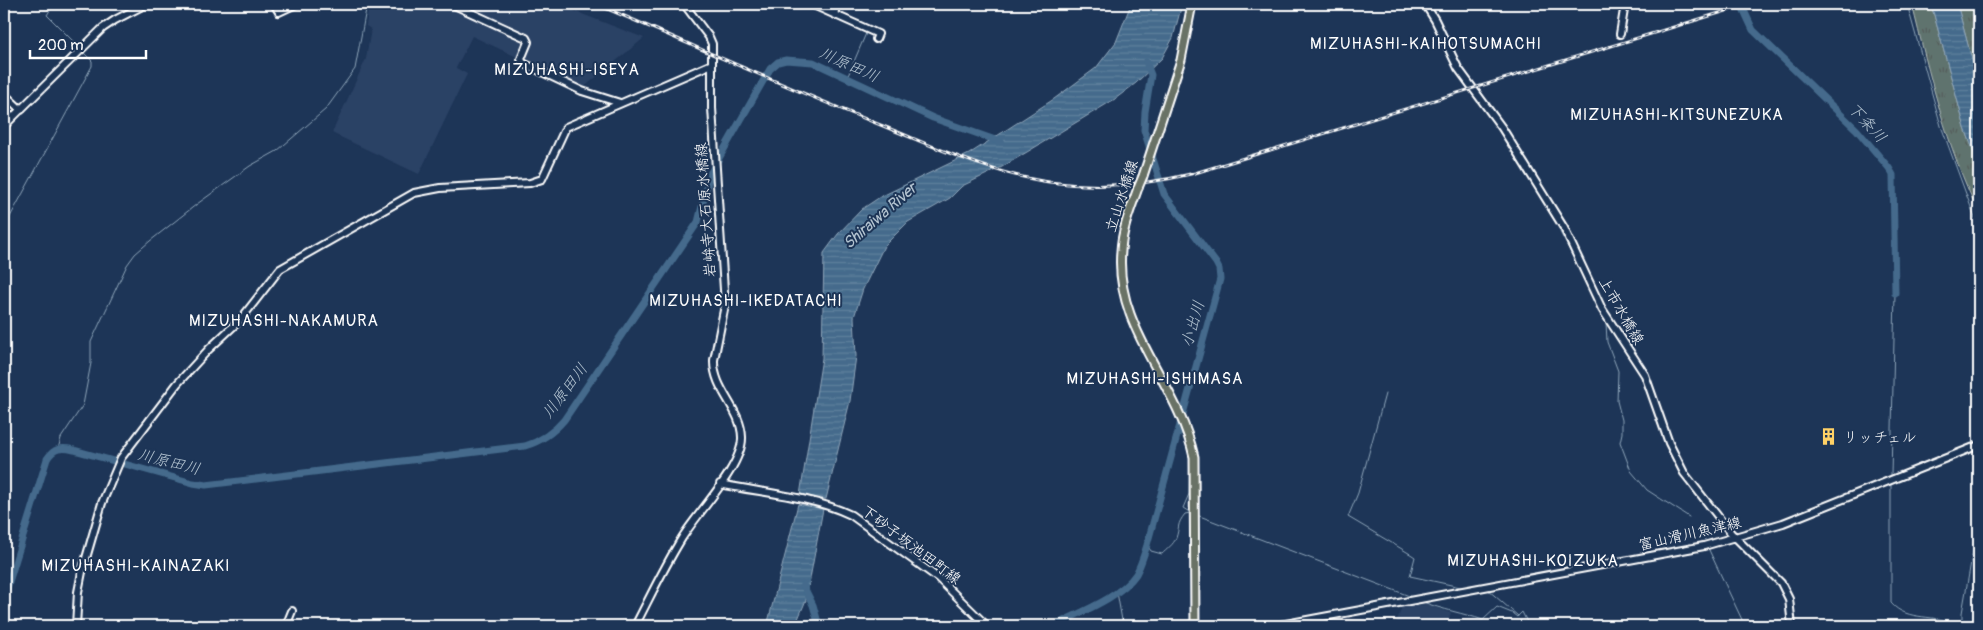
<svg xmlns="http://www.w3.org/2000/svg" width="1983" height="630" font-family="Pangolin,'Klee One',sans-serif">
<defs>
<pattern id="grass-tufts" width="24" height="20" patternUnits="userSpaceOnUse" patternTransform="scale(1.25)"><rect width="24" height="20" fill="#5f736e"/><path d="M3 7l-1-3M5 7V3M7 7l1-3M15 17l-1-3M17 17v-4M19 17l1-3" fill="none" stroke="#545c5a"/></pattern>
<pattern id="water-rules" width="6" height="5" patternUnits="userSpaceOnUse" patternTransform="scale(1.25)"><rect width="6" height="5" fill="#446b8c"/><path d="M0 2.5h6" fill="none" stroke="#60819d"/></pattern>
</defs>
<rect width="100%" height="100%" fill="#1d3557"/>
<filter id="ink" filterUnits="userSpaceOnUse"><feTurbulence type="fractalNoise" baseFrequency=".02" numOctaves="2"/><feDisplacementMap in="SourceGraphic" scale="10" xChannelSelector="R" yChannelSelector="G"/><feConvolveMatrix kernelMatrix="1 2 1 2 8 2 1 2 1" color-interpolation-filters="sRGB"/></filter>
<g filter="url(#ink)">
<!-- built -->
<path fill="#2b4265" d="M369,4H556L644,38L583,88L472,36L456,68L467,74L419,174L332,133L366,59L371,29L366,26Z
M1426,604L1451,613L1446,626H1395L1402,607Z"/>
<!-- grass -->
<path fill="url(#grass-tufts)" stroke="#afb9b6" d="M1912,4H1931L1965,128L1979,166V213C1947,148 1929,74 1912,4Z
M1957,4H1977L1975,14L1979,39V86Z"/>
<!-- water -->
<path fill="url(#water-rules)" stroke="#8fa6ba" d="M1131,4H1182L1173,38L1162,58L1136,83L1115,99L1042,143L1002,167L962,186L950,198L908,222L884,246L863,289L854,317L856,356L850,401L826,499L800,495L822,358L824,253L838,234L862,209L880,197L969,154L1054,99L1096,68L1116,42Z
M1931,4H1957L1979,86V166L1965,128Z
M798,504L823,509L806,600L795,626H767Z"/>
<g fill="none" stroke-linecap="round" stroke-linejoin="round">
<!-- stream -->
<path stroke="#8fa6ba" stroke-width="1" d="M54,4L47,15L80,48
M1907,4L1941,126L1979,229
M847,78L867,31
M4,228L92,66V61L82,51
M1560,232L1585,280
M1604,317L1606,322L1607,342L1618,371L1617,401L1622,420V433L1620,442L1631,471L1647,490L1689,517
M1385,394L1358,493L1348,517L1412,555L1415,557L1410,576L1465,588
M1179,431L1185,438
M58,449L61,438L83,405L91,363V342L127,265L135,254L150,241L197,204L250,166L277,151L326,109L355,69L367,4
M1190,453L1189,494L1183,508L1191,513
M1891,476L1895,293
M1891,483V603C1908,623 1936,612 1956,626
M1197,515L1412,597
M1700,528L1705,540
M1147,545L1151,551L1162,554C1166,550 1174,544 1176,538C1180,527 1176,525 1185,514L1190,513
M1709,550L1745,626
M1487,589L1518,616
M1117,592L1123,626
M1423,602C1443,610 1463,613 1483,620L1497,607L1512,613L1517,617L1522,612L1529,626
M1962,619V613L1979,517"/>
<!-- river -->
<path stroke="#446b8c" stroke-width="7" d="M1741,4L1753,30L1857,130L1889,168L1893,175L1895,293
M803,585L813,605L819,626
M4,598L47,459C54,448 61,447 74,450L193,483L206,485L525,446C542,441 553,433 564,420L698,222L710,174L770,69L778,62L786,60L813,62L933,118L1001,142
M1053,626C1078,613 1120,598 1136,574C1141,565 1144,555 1147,545L1220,279L1219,269L1216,263L1164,194L1144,130L1145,112L1151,75L1146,62"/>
<defs>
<path id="secondary" d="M274,4L279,12L296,4
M452,4L526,38L528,42L521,59L523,63L582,91L620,103
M811,4L878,34L876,39
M1425,4L1435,20L1458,68L1502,128L1564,228L1602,309L1645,375L1669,443L1684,473L1731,533L1781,583L1789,599L1792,626
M834,14L837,4
M1620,34L1625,4
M4,94L21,110
M4,126L103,28L115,20L146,4
M720,484C762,493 812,496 851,515L938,578L987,626
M76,626L78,592L82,572L102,503L121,458L177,384L209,349L241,319L280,269L414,193L440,188L530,183L542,179L566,127L712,64
M286,626L292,611
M635,626C650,597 664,567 682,538C697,513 743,466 742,437C741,408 713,390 714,360L725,305L712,108V44L709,37L684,4
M1275,626L1704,546L1783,523L1979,445"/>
<path id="primary" d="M1143,176L1181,60L1192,4
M1138,188C1131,208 1122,229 1121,251C1114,329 1178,382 1194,457L1195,626"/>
</defs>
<!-- secondary casing -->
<use href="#secondary" stroke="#fff" stroke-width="10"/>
<!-- primary casing -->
<use href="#primary" stroke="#fff" stroke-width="11"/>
<!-- secondary -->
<use href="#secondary" stroke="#1d3557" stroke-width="6"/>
<!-- primary -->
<use href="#primary" stroke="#697266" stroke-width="7"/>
<defs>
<path id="rail" d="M596,4C693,45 790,89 888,128C940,149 993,174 1049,182C1099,189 1147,185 1195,173L1749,4"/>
</defs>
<!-- rail casing -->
<use href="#rail" stroke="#fff" stroke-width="3"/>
<!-- rail -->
<use href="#rail" stroke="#1d3557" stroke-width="1" stroke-dasharray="4" stroke-linecap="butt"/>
<defs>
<path id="primary-bridge" d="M1138,188L1143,176"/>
</defs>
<!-- primary-bridge casing -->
<use href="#primary-bridge" stroke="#fff" stroke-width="11" stroke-linecap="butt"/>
<!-- primary-bridge -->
<use href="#primary-bridge" stroke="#697266" stroke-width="7"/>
</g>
</g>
<!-- icons -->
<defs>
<symbol id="building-bare" viewBox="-9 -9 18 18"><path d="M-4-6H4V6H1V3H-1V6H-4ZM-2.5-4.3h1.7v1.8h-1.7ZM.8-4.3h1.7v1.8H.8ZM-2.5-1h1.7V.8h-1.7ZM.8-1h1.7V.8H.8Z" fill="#ffd166" stroke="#1d3557" stroke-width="2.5" paint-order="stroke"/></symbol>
</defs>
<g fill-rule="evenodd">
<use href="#building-bare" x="1816" y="424" width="25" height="25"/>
</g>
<g text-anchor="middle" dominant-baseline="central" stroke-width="4" stroke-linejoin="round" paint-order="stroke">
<!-- street labels -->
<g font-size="15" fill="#fff" stroke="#1d3557">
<text transform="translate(1122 196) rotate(-72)">立山水橋線</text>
<text transform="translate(706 210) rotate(-94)">岩峅寺大石原水橋線</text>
<text transform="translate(1621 311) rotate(60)">上市水橋線</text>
<text transform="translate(1690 534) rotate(-13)">富山滑川魚津線</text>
<text transform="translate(911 545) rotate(37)">下砂子坂池田町線</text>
</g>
<!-- poi labels -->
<g font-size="15" fill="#fff" stroke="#1d3557" text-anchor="start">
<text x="1843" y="437">リッチェル</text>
</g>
<!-- neighbourhood labels -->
<g font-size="16" letter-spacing="1" fill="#fff" stroke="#1d3557">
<text x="1426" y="44">MIZUHASHI-KAIHOTSUMACHI</text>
<text x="567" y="70">MIZUHASHI-ISEYA</text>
<text x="1677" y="115">MIZUHASHI-KITSUNEZUKA</text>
<text x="746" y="301">MIZUHASHI-IKEDATACHI</text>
<text x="284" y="321">MIZUHASHI-NAKAMURA</text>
<text x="1155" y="379">MIZUHASHI-ISHIMASA</text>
<text x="1533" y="561">MIZUHASHI-KOIZUKA</text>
<text x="136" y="566">MIZUHASHI-KAINAZAKI</text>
</g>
<!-- water labels -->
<g font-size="16" font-style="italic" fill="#b4c4d1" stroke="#1d3557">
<text transform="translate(849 65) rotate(24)">川原田川</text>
<text transform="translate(1867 123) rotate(47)">下条川</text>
<text transform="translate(880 216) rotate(-41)">Shiraiwa River</text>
<text transform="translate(1193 324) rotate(-74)">小出川</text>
<text transform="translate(565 391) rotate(-53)">川原田川</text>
<text transform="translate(169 462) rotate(14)">川原田川</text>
</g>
</g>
<!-- margin -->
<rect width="1983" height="630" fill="none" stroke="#1d3557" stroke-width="20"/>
<rect x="10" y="10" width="1963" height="610" fill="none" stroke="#fff" stroke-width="2" filter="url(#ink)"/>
<!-- scale -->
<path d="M30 50v8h116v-8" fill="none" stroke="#ffffff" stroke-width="2.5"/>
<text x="38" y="50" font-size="15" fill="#ffffff" stroke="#1d3557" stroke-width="4" paint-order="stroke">200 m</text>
</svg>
